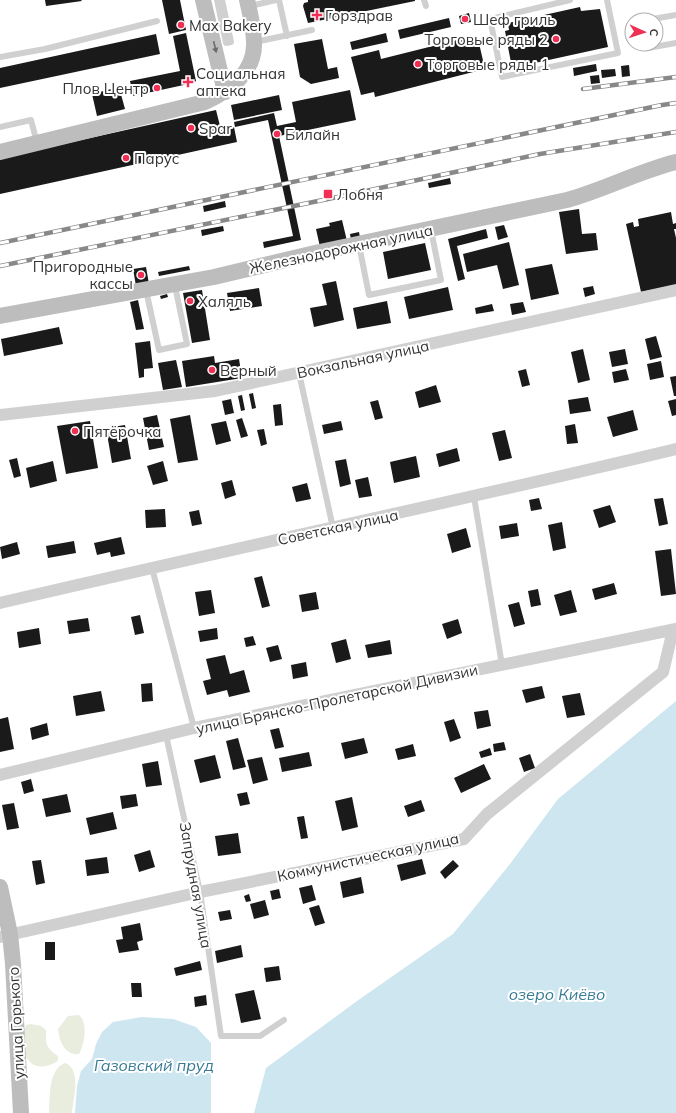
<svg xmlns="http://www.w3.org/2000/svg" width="676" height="1113" font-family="Mulish,sans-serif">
<rect width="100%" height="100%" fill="#fff"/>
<!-- green -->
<path fill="#e8edde" d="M79,1015C88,1023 85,1043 79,1054C65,1056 59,1041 58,1029L68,1016Z
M31,1024L41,1026L46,1030C46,1044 45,1047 58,1056V1061C28,1079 17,1049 26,1025Z
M65,1063C82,1069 73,1099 72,1113H49C50,1098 48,1069 65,1063Z"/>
<!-- water -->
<path fill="#cde6f0" d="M676,701V1113H254L266,1068L357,1001L453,934L510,864L558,799Z
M142,1017L173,1019L196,1027L211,1043V1113H75L77,1086L81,1071L92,1059L96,1044L102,1032L113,1022Z"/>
<!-- building -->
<path fill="#1a1a1a" d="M45,0H81L82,1L46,6Z
M162,0H180L186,30L169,34Z
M308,0H415V1L308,23L303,6L304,3L308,2Z
M580,7L581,11L600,9L608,47L512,68L505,31L509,30L508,23Z
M469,13L471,22L461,24L459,16Z
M449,18L451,27L400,39L398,30Z
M186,33L196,81L193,83L133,96L130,81L180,71L173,36Z
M386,33L388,42L352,50L350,42Z
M156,34L160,54L0,88V68Z
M465,38L466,42L478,39L485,69L375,97L374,92L361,95L351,57L379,50L381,59Z
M322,39L328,69L337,67L339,78L311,84L300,77L294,44Z
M596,64L597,71L574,76L573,68Z
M629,65L630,76L622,77L621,66Z
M615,69L616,76L602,78L601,70Z
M599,75L600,83L591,84L590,76Z
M119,87L125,109L97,116L92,94Z
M350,90L356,120L279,136L301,240L264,248L263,242L293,236L268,120L235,127L234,122L274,113L277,126L296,122L292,102Z
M279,95L282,110L234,120L231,105Z
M216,110L221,130L234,127L237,142L0,194V158Z
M450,178L451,184L429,188L428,183Z
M225,201L226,207L204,212L203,206Z
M579,209L582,234L596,233L598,250L566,254L559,212Z
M671,212L673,224L676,223V229H674L676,238V285L641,292L626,224L633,222L634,227L639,226L638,219Z
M342,220L347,241L320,247L316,229L330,226L329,223Z
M504,225L508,237L498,240L495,227Z
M223,226L224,231L202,236L201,230Z
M486,229L488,238L457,246L465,279L458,281L448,239Z
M359,232L360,238L351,240L350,234Z
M509,242L519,285L503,289L497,265L467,272L463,254Z
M425,243L431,270L388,279L383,252Z
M552,264L559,294L531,300L525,269Z
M189,266L190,270L159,276L158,272Z
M146,267L149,284L136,286L133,269Z
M336,281L344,320L314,327L310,308L327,305L322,284Z
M593,286L595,294L585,297L583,288Z
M448,287L453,310L409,319L404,297Z
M259,288L262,306L230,311L227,293Z
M202,290L210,340L192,343L183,293Z
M167,294L168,297L161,299L160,296Z
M138,300L144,329L136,330L130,302Z
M387,301L391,323L357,329L353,308Z
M523,302L526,312L512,315L510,304Z
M492,304L494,311L476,314L475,308Z
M59,327L63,344L4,356L1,339Z
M656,336L662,357L650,360L645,339Z
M150,341L153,368L144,369V377L139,378L135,343Z
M583,349L590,380L578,383L571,352Z
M625,349L628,364L612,367L609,352Z
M214,356L215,363L239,359L242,378L186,387L182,361Z
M176,360L182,387L163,390L158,363Z
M661,361L664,377L650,380L647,364Z
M526,369L530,385L522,387L518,371Z
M626,369L629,380L614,383L612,372Z
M676,376V396H674L670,377Z
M436,385L441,402L419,408L415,392Z
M253,393L256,408L252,409L249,394Z
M242,395L245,410L241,411L238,396Z
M588,397L591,411L570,414L568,400Z
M231,399L234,413L225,415L222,401Z
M676,399V415L672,416L668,401Z
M378,400L383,418L375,420L370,402Z
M281,404L283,425L275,426L273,405Z
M633,410L638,430L613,437L607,417Z
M157,415L164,447L149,450L143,418Z
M190,415L198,460L178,463L170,419Z
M242,418L248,436L241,438L236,420Z
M90,421L98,468L66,474L57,426Z
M226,421L231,441L216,445L211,424Z
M341,421L343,430L324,434L322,425Z
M575,424L578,443L567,444L565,426Z
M125,425L131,459L112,463L106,428Z
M264,429L267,444L261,446L257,430Z
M505,430L512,458L499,461L492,433Z
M457,448L460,461L439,467L436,454Z
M416,456L420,477L394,483L390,462Z
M17,458L21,476L14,478L9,460Z
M346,459L351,484L340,487L335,461Z
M53,461L57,481L30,488L26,468Z
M163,461L168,481L153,485L147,466Z
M368,477L372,496L359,498L355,480Z
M232,480L236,495L225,499L221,483Z
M307,483L311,499L296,502L292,487Z
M539,498L542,509L531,511L529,500Z
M663,498L668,524L659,526L654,499Z
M610,505L616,522L599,528L593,510Z
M165,509L166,527L146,528L145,510Z
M199,510L202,524L192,526L189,512Z
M562,522L566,548L553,551L548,525Z
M517,523L519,536L501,539L499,526Z
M466,528L471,547L452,553L447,534Z
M121,537L125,554L111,557L110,552L97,555L94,543Z
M74,541L76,553L48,558L46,546Z
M17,542L20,554L2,559L0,547Z
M671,549L676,594L661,596L655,551Z
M262,576L270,606L262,608L254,578Z
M614,583L617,594L595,600L592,589Z
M538,589L541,605L531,607L528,591Z
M211,590L215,613L199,616L195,592Z
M571,590L577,612L560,616L554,595Z
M316,592L319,609L302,612L299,595Z
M519,602L525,624L514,627L508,605Z
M140,615L144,633L135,635L131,617Z
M88,618L90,631L69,634L67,621Z
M458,619L462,633L447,639L442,624Z
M39,628L41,644L19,648L17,632Z
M217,628L218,639L200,642L198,631Z
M253,636L256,645L246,647L244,638Z
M346,639L351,659L336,663L331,643Z
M390,640L392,654L368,658L365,645Z
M278,645L282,659L270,662L266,648Z
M225,655L230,674L244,670L250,692L229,697L227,690L207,695L203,681L211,679L206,659Z
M306,662L308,676L293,679L291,665Z
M152,683L153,701L142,702L141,684Z
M542,686L545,698L526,703L522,690Z
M101,691L105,711L76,716L73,696Z
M580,693L585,715L567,718L562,696Z
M488,710L491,726L477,729L474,712Z
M8,717L14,749L0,752V719Z
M454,719L461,738L450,742L444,722Z
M47,723L49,735L32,740L30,728Z
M279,728L284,747L275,749L270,730Z
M238,738L246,767L233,770L226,741Z
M364,738L368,753L345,759L341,743Z
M504,742L506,750L494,752L493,744Z
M413,744L416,756L398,760L395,749Z
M490,748L492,755L481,758L479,752Z
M309,752L312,766L282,772L279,758Z
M530,754L535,768L524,772L519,758Z
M215,755L221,778L200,783L194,760Z
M262,757L268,780L253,784L247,760Z
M158,761L162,785L146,787L142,764Z
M484,764L491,779L461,793L454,778Z
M31,779L34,791L24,794L21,782Z
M247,792L250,804L240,806L237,794Z
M67,794L71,812L46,817L42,799Z
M136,794L138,806L122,809L120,796Z
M352,797L358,827L342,831L335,801Z
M421,800L425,811L408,817L404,806Z
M14,803L19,828L7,830L2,805Z
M113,812L117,829L90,835L86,818Z
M304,816L308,838L301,839L297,817Z
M238,833L241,853L218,856L215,836Z
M150,850L155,867L139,872L134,855Z
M107,857L109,873L87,876L85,860Z
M422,859L426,874L401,881L397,865Z
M41,860L45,883L36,885L32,861Z
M453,860L459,866L445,879L440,872Z
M361,877L364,893L343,898L340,882Z
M312,885L316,900L303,904L299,888Z
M279,889L281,898L272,900L270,891Z
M249,894L251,901L246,902L244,896Z
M265,900L269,915L254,919L250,904Z
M319,905L325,923L315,926L309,908Z
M230,910L232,919L220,921L218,912Z
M140,923L143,940L137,942L139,950L119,953L116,940L123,939L121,927Z
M45,942H55V960H45Z
M241,945L243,957L217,963L215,951Z
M200,961L202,970L176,976L174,968Z
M279,966L281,980L266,982L264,968Z
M131,983H141L142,997H132Z
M254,990L261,1019L241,1023L235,994Z
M206,995L207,1005L195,1007L194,997Z"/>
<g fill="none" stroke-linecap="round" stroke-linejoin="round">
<!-- lane -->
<path stroke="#d0d0d0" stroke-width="6" d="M217,0L226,43L231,42L222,0
M279,0L287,36
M424,0L426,6
M570,0L490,19L502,77L618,53L607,0
M250,6L276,0
M647,20L676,15
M255,42L312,30
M647,44L648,48L676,43
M0,57L45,49L157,21
M0,127L31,120L37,143
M359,245L369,295L441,280L431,230
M146,290L159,350L187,344L175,286
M299,373L333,528
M474,497L502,665
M152,568L194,728
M166,735L200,892L221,1036H260L284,1020"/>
<!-- street -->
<path stroke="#d0d0d0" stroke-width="12" d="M0,415L215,391L676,290
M0,603C225,550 451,503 676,449
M0,775L194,728L676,629
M0,937L200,892L464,839L487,814L663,672L673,630"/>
<!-- secondary -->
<path stroke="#bdbdbd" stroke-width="16" d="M203,0L225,92
M0,152L205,102C229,91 255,72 254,43C254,29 250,13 247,0
M0,316L214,277L315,253L567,200C604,190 639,171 676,162
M0,887L10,934L13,964L21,1113"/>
<defs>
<path id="rail" d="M583,89L676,77
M0,243L662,105L676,103
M0,266L328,199L540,154L676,132"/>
</defs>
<!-- rail casing -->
<use href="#rail" stroke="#888" stroke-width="4.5"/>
<!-- rail -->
<use href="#rail" stroke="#fff" stroke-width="3" stroke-dasharray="9" stroke-linecap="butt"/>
</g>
<!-- one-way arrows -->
<defs><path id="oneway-solid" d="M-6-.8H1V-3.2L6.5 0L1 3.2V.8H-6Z"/></defs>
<use fill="#6a6a6a" href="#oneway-solid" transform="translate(215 47) rotate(77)"/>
<!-- markers -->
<g fill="#ef3054" stroke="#fff" stroke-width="1.5">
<path d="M315 9h4v4h4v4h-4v4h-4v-4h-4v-4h4z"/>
<circle cx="465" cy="19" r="4"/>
<circle cx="181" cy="25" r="4"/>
<circle cx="556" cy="39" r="4"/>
<circle cx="418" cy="64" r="4"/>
<path d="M186 76h4v4h4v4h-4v4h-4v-4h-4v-4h4z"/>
<circle cx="157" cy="88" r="4"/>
<circle cx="191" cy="128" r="4"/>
<circle cx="277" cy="134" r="4"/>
<circle cx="126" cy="158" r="4"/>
<rect x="323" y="189" width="10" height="10" rx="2"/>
<circle cx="141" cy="275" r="4"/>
<circle cx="190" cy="301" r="4"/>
<circle cx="212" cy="370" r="4"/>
<circle cx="75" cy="431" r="4"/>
</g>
<g text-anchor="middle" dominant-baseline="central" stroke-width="4" stroke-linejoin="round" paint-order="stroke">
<!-- poi labels -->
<g font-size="15" fill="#333" stroke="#fff" text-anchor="start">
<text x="325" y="15">Горздрав</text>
<text x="473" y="19">Шеф гриль</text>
<text x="189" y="25">Max Bakery</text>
<text x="548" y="39" text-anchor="end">Торговые ряды 2</text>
<text x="426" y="64">Торговые ряды 1</text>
<text x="196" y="73">Социальная<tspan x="196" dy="17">аптека</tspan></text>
<text x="149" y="88" text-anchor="end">Плов Центр</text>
<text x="199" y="128">Spar</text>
<text x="285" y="134">Билайн</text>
<text x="134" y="158">Парус</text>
<text x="337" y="194">Лобня</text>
<text x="133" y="266" text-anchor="end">Пригородные<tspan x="133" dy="17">кассы</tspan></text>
<text x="198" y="301">Халяль</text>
<text x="220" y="370">Верный</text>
<text x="83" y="431">Пятёрочка</text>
</g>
<!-- street labels -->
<g font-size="15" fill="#333" stroke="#fff">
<text transform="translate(341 249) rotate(-12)">Железнодорожная улица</text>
<text transform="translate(363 359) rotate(-12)">Вокзальная улица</text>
<text transform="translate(338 527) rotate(-12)">Советская улица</text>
<text transform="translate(337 699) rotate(-12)">улица Брянско-Пролетарской Дивизии</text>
<text transform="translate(368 857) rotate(-12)">Коммунистическая улица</text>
<text transform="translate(196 885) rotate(80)">Запрудная улица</text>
<text transform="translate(16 1023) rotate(-93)">улица Горького</text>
</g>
<!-- water labels -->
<g font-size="16" font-style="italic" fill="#387b94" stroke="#fff">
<text x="557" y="994">озеро Киёво</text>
<text x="154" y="1065">Газовский пруд</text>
</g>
</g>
<!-- north arrow -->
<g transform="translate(644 32) rotate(93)"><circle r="19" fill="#ffffff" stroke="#adadad"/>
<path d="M0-3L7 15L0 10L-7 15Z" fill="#ef3054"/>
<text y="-6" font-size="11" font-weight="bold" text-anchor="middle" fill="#333333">С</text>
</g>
</svg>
